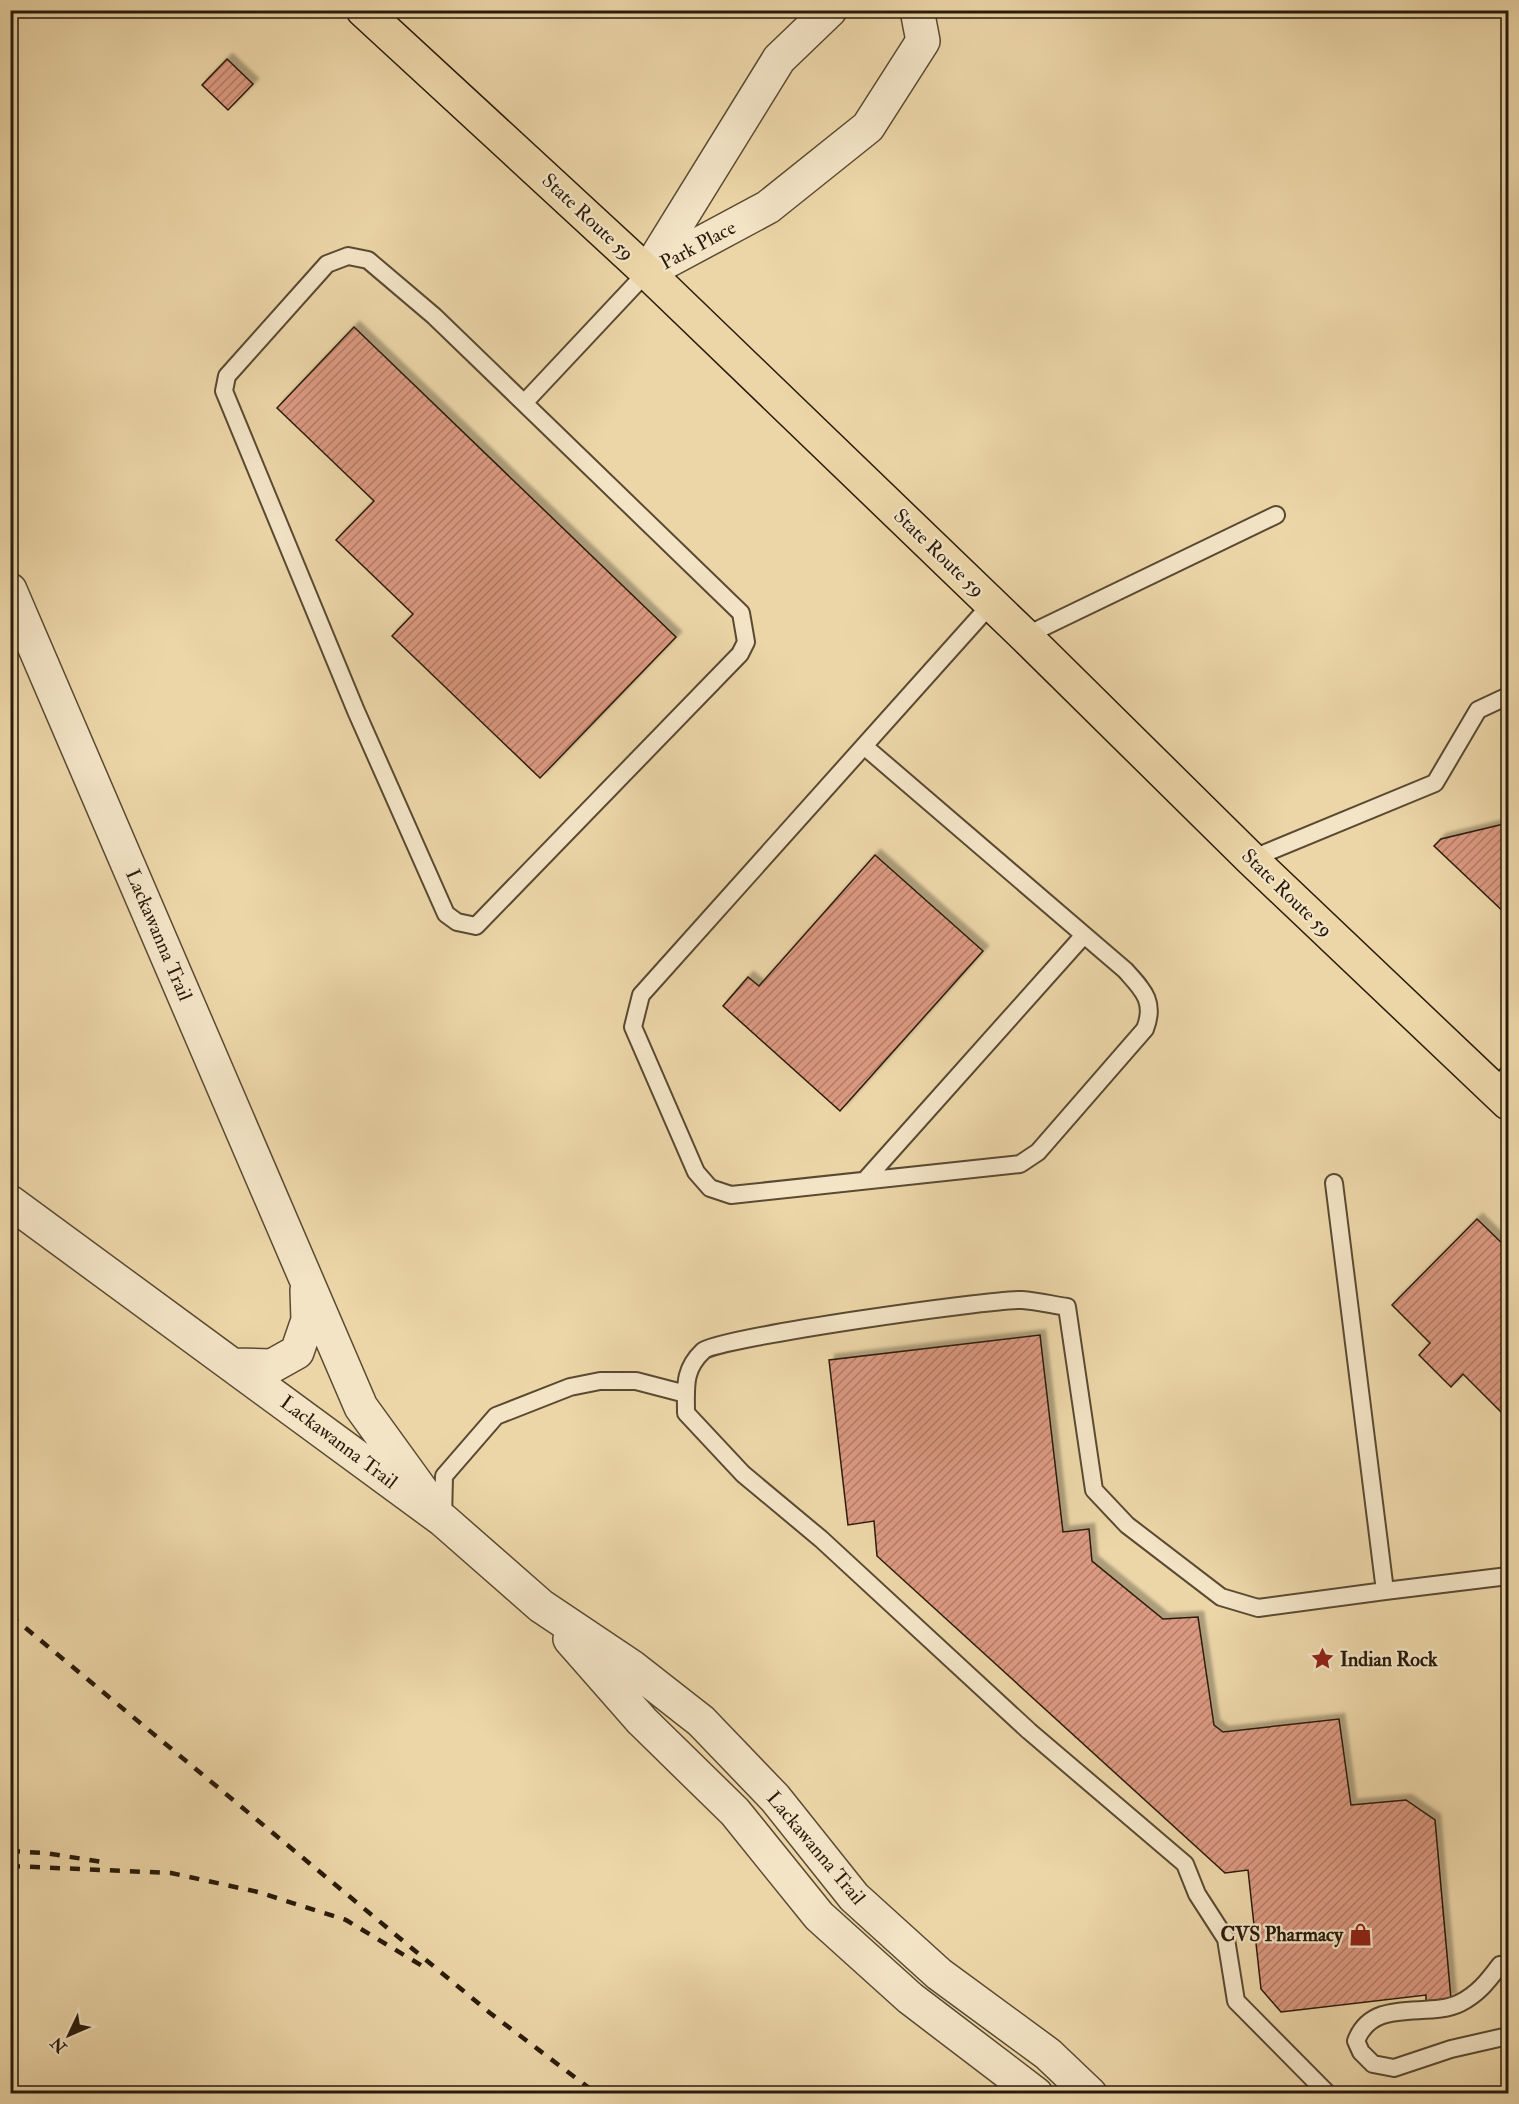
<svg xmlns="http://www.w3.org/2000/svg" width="1519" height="2104" font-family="'IM FELL Double Pica',serif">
<defs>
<pattern id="building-hatch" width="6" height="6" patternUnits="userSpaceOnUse" patternTransform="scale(1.5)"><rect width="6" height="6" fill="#dc9981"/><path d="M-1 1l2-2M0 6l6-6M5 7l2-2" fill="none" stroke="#b27c68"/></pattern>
<filter id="shadow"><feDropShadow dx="5.5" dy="-5.5" stdDeviation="1.5" flood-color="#0004"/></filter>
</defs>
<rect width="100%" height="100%" fill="#ecd6a8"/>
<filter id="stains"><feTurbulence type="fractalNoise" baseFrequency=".00333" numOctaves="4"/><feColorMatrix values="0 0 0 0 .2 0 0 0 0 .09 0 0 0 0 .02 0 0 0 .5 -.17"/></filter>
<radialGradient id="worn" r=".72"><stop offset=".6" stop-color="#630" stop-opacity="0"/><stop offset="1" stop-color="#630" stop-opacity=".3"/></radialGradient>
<!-- building -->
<path fill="url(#building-hatch)" stroke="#291b0b" stroke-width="1.5" filter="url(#shadow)" d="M227,59L253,84L228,110L202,85Z
M354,327L676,637L540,778L392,636L413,614L336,540L374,501L277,408Z
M1508,823V916L1434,846L1441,839Z
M875,855L983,951L840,1111L723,1006L748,977L759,986Z
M1477,1219L1508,1249V1419L1463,1374L1451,1387L1419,1355L1430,1343L1392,1305Z
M1040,1335L1063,1532L1089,1529L1092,1561L1163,1619L1198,1617L1214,1725L1223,1732L1339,1719L1351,1805L1406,1800L1435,1820L1451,1999L1426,2002V1995L1281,2012L1261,1989L1248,1870L1225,1873L877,1556L874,1521L848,1525L829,1360Z"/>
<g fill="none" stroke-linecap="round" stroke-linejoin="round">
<defs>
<path id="service" d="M524,403L741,613L746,642L740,654L476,926L457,922L446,914L356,711L224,391L227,376L327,264L348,256L368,260L434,316L524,403L647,272
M1025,636L1276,515
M864,746L1125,970C1142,989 1156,1001 1145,1029L1038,1152L1020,1164L731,1195L710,1188L696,1172L633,1027L641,995L992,603
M1251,859L1435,783L1478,710L1508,696
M1494,1090L1508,1074
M867,1178L1084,935
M443,1520L444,1476L496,1416L570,1387L600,1381H636L686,1394
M1385,1591L1508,1576
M1500,1965C1488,1981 1478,1994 1460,2003C1428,2019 1373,1996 1356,2041L1361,2052L1373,2064L1394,2068L1451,2049L1508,2036
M1328,2094L1236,2001L1226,1939L1197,1894L1185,1864L1029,1731L821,1539L743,1474L686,1413C686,1387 683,1370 703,1351C716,1338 991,1299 1022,1300C1037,1301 1053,1305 1067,1307L1094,1490L1127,1525L1221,1597L1258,1608L1385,1591L1334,1183"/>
<path id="minor" d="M648,271L779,59L830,10
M647,272L768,207L868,127L923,41L917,10
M10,590L361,1407L424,1494
M10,1202L443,1520L541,1606L632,1667L701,1721L775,1798L854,1897L939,1974L1048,2054L1090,2094
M235,1365L272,1366L297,1352L308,1320L307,1290
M570,1639L642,1721L735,1812L819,1916L910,1998L1036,2094"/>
<path id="primary" d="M363,10L647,272L1025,636L1251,859L1508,1103"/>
</defs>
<!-- service casing -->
<use href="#service" stroke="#5a4a32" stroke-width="20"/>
<!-- minor casing -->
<use href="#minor" stroke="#5a4a32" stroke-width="36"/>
<!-- primary casing -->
<use href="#primary" stroke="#291b0b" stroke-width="36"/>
<!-- service -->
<use href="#service" stroke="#f3e4c6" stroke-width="16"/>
<!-- minor -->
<use href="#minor" stroke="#f3e4c6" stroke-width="33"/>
<!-- primary -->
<use href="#primary" stroke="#ecd6a8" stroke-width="33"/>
<!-- rail -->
<path stroke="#291b0b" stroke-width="4.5" stroke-dasharray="10 10" stroke-linecap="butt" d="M10,1615L490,2013L597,2094
M10,1851L45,1853L109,1863
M10,1866L171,1873L258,1892L346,1920L424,1967"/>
</g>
<!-- icons -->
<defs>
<symbol id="sight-bare" viewBox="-9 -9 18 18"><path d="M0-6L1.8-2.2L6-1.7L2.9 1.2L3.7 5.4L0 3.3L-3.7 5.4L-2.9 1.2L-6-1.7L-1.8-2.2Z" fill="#8f2418" stroke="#f3e4c6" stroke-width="2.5" paint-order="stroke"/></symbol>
<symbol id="shop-bare" viewBox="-9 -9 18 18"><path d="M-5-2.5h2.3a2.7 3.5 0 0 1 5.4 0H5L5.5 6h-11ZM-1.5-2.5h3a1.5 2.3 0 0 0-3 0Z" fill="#8f2418" stroke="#f3e4c6" stroke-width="2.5" paint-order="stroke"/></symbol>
</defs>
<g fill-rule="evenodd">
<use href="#sight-bare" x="1306" y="1642" width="33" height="33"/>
<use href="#shop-bare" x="1344" y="1918" width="33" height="33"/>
</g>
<g text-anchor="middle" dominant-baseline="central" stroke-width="4.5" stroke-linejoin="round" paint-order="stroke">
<!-- street labels -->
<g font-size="20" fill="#291b0b" stroke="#f3e4c6">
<text transform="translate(588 217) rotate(43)">State Route 59</text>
<text transform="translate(698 245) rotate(-28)">Park Place</text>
<text transform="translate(939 553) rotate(44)">State Route 59</text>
<text transform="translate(1287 893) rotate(44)">State Route 59</text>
<text transform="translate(159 935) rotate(67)">Lackawanna Trail</text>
<text transform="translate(339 1442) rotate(37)">Lackawanna Trail</text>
<text transform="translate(816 1848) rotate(50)">Lackawanna Trail</text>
</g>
<!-- poi labels -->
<g font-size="20" font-weight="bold" fill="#291b0b" stroke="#f3e4c6" text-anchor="start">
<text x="1340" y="1659">Indian Rock</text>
<text x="1343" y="1934" text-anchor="end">CVS Pharmacy</text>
</g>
</g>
<!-- margin -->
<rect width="1519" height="2104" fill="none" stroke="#ecd6a8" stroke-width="36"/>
<rect x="12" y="12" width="1495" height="2080" fill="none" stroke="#291b0b" stroke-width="3"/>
<rect x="18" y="18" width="1483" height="2068" fill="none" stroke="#291b0b" stroke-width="1.5"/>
<!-- north arrow -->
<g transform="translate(69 2035) rotate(226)" stroke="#f3e4c6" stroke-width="4.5" paint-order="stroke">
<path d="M0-4.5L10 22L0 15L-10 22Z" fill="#291b0b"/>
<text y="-9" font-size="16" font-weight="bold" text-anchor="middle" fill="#291b0b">N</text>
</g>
<rect width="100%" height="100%" filter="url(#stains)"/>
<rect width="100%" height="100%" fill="url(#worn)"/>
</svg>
